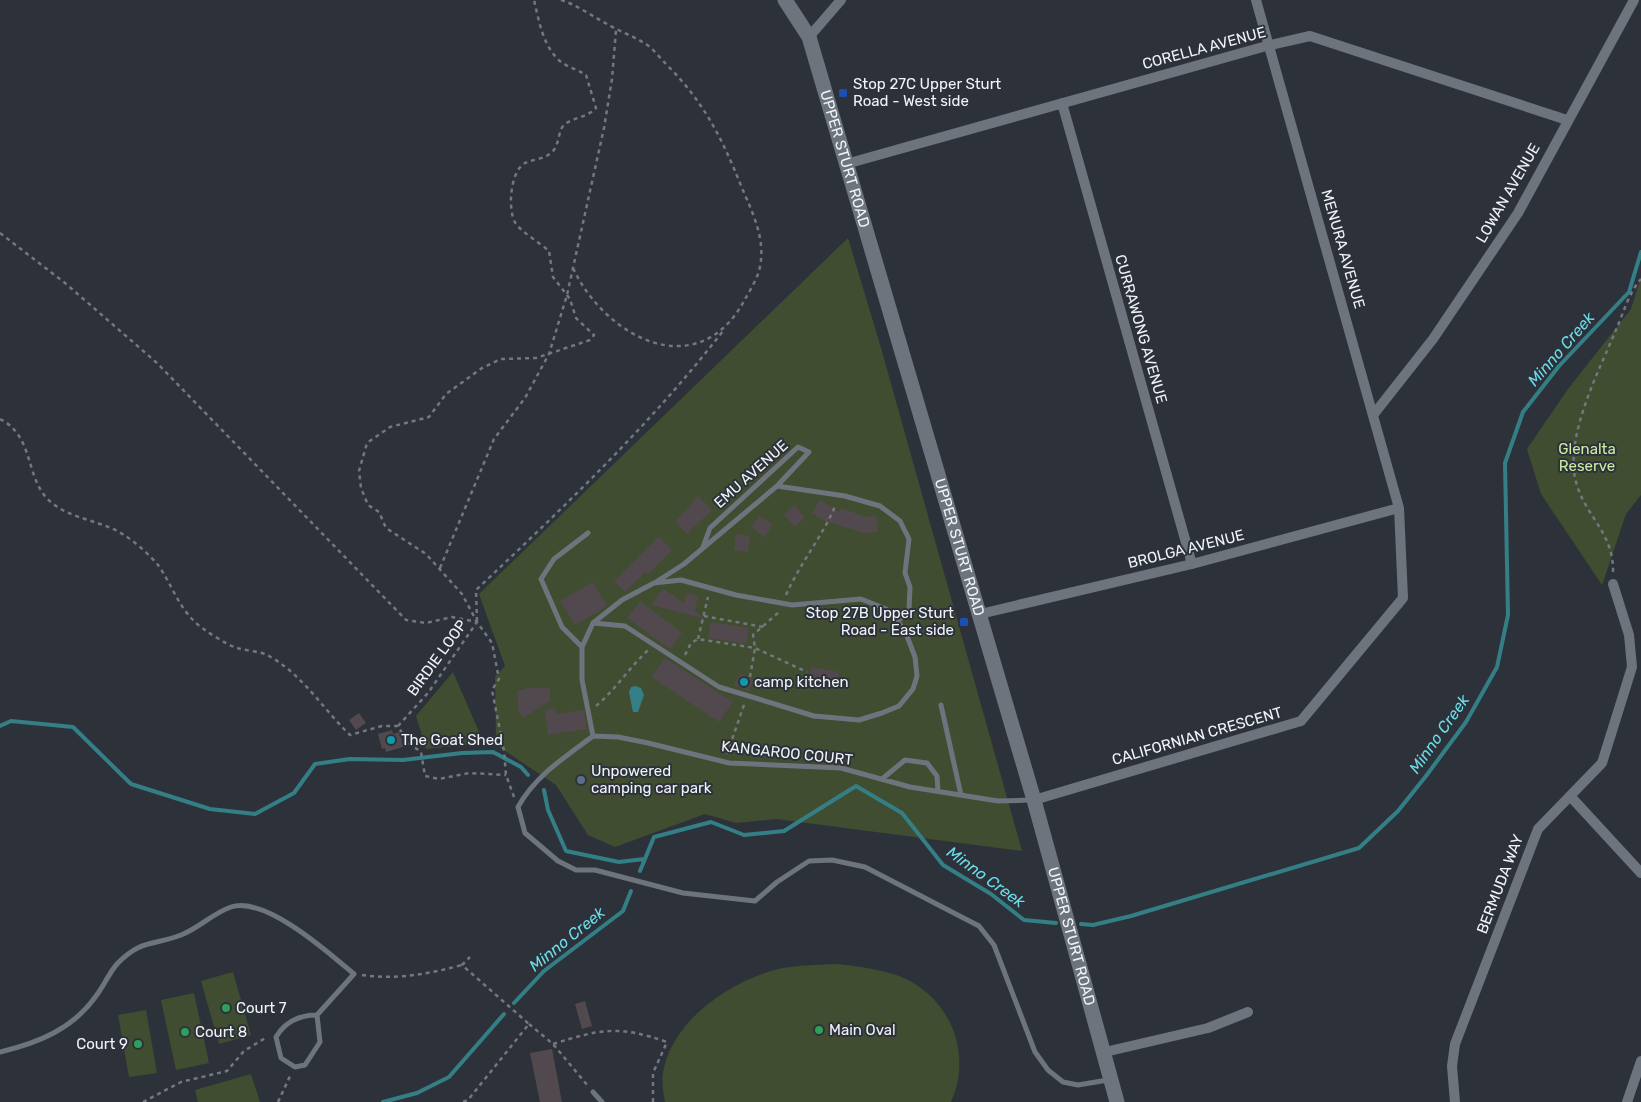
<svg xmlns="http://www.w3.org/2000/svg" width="1641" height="1102" font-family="Rubik,sans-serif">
<rect width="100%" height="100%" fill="#2d323a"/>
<!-- green -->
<path fill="#404d30" d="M848,238L881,348L1022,851L776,819L736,823L705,814L615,847L588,835L556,785L496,745L495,677L505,666L479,594Z
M1641,277V495L1626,514L1602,585L1541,494L1527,449L1568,389L1631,309Z
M453,672L484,743L426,749L416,716Z
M836,964C857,966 879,969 899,976C950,996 973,1053 951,1102H665C663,1090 661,1079 664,1068C675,1018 732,981 778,969C797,965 816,965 836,964Z
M233,972L251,1035L219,1044L201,981Z
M194,993L209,1063L176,1070L161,1000Z
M146,1010L157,1073L129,1077L118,1015Z
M251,1074L260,1102H198L195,1090Z"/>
<!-- water -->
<path fill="#347f86" d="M635,686L641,688L644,695L638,712H633L629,692L631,687Z"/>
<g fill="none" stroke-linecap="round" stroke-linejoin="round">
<!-- stream -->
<path stroke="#347f86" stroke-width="4" d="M0,726L11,721L73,727L131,784L210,809L255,814L294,793L315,764L350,759L403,760L462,753L493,752L521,767L528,775
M544,790L548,810L566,851L619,862L644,859
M640,871L654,837L711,822L744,835L784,831L856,786L902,813L943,865L991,894L1024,920L1056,923
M1081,924L1093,925L1131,916L1359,848L1398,811L1426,776L1466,722L1497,667L1508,615L1505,463L1523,412L1559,366L1629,292L1641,252
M514,1003L544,971L623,911L631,891
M383,1102L417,1093L449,1077L504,1014"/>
</g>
<!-- building -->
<path fill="#52494e" d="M698,496L712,510L687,534L675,522Z
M820,500L839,512L841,508L866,517L876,516L878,532L864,533L824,521L812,513Z
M794,505L805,517L795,527L784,515Z
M760,516L773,525L764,537L751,527Z
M736,534L750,536L748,552L734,550Z
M659,536L672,550L647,575L645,572L625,592L614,581Z
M593,582L607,606L575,625L560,601Z
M663,588L684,603L687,593L698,596L695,611L705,619L651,605Z
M640,601L682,633L670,649L627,618Z
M711,622L749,628L746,644L708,638Z
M665,658L733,702L719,722L651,677Z
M811,667L839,672L836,689L808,685Z
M741,673L754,680L748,691L734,685Z
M526,688H550V701L523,718L518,710V690H526Z
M555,708L556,714L584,710L587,729L548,735L545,710Z
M359,713L366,723L356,730L349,720Z
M392,730L393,734L400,732L403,747L386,752L385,748L382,749L378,734Z
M585,1001L592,1026L582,1029L575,1004Z
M552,1049L562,1102H540L530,1053Z"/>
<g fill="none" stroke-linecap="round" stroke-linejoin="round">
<!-- path -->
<path stroke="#73777e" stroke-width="2.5" stroke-dasharray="4 4" stroke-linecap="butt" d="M561,0C577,5 592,16 607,24C619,31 633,36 644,43C652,47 659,57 666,64C704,102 722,138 742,188C753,214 767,241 759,271C756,281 749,292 744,301C697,386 605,337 573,268
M0,233L65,283L157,363L406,620L426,623L452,617L477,622
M0,419C36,437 24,481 52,503C73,520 101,520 124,535C135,542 150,555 158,565C171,583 178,606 195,622C202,629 227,645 237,648C247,651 260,651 269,656C303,675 323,709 350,735L382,726H398L407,742L421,752L425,776L439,779L469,773L506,775
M440,568L494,439L525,398L549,354L567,295L604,128L612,79L616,30
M1613,572C1614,533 1585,516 1576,482C1564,437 1599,371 1616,330C1623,314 1629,292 1641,279
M786,595C800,563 823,536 836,504
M704,616L763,627
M477,621L476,590C563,508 650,425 723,331
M698,639L708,597
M685,655L691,643L698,639L755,648L807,672
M750,677L755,648L753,635L779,612
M596,706C616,689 629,668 648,650
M398,726L428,693L477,622
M727,754L745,702
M514,797L506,775L504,751L492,690L499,679L492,643L477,622L462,594L426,554L386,528L379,512L368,505L361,488L359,471L367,443L390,427L429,417L446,394L482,368L501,359L536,358L590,340L594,335L576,318L570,299L553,277L549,251C540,243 523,233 516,224C507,211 510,171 525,163C534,159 546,159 553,151C560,143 558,129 565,124C575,117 588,117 596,108L586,75C578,70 568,67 561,62C543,47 539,21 534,0
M362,975C398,980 428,974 462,965
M529,1024L553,1044L588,1086
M553,1044C601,1029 618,1025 667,1042L653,1073V1102
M143,1102L181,1082L227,1071L244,1051L267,1037
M278,1102L291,1074
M463,1102L468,1100L529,1024L462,965L470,957"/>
<!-- lane -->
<path stroke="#6e747d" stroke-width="5" d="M777,486L845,496L880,506L900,521L909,539L905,573L910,587L909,610L898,621
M656,582L684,564L777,486L809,452L798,447L710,528L703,547
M582,647L562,627L541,579L554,559L588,533
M941,705L961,795
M593,736L582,680V647L593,623L622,600L654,583L681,580L736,595L792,605L861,599L886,609L898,621L907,636L915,657L917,676L913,689L899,706L882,713L859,720L814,716L719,687L625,626L593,623
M593,736C565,757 535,776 518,807L525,833L558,861L576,870H595L683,893L755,901L777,882L809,861L832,860L865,867L979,926L994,945L1035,1052L1048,1070L1063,1082L1078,1085L1108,1080
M593,736L618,737L648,743L729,763L841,768L910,787L998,801L1033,800
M882,779L905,760L927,763L937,776L938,791
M0,1052C38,1043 73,1029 96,996C104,986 109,973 117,964C141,939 153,946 181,935C199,928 213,913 231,907C266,896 329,953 354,974L317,1015C299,1015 285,1022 276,1037L281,1058L295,1067L305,1065L320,1042L317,1015
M593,1092L602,1102"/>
<!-- street -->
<path stroke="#6e747d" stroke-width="10" d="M809,37L841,0
M1062,103L1192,564
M846,164L1270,45L1310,36L1567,120
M1374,414L1433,339L1518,213L1634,0
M980,614L1192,564L1399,508
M1571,797L1641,873
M1034,800L1301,721L1403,598L1399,508L1256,0
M1105,1052L1208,1028L1248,1012
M1455,1102L1452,1066L1455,1044L1538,829L1602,763L1632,667L1629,635L1613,584
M1627,1102L1641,1061"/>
<!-- secondary -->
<path stroke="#6e747d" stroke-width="15" id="s1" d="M785,0L809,37L1034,800L1117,1102"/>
</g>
<!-- markers -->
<g fill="#1a4fb4" stroke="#2d323a" stroke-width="2">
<rect x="838" y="88" width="10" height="10" rx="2.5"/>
<rect x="959" y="617" width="10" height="10" rx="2.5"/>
</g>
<g fill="#0f9aa8" stroke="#2d323a" stroke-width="2">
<circle cx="744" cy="682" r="5"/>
<circle cx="391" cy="740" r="5"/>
</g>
<circle fill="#5c6f8a" stroke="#2d323a" stroke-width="2" cx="581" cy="780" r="5"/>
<g fill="#2e9e5b" stroke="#2d323a" stroke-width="2">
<circle cx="226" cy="1008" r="5"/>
<circle cx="819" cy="1030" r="5"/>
<circle cx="185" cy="1032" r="5"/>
<circle cx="138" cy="1044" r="5"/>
</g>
<g text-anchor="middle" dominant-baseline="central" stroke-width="4" stroke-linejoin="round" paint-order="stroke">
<!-- street labels -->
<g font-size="15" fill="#f0f3f8" stroke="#2d323a">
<text transform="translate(1204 48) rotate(-15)">CORELLA AVENUE</text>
<text stroke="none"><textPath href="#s1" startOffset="171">UPPER STURT ROAD</textPath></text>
<text transform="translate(1508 193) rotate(-60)">LOWAN AVENUE</text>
<text transform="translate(1343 249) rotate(74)">MENURA AVENUE</text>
<text transform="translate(1141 329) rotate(74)">CURRAWONG AVENUE</text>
<text transform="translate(751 474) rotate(-42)">EMU AVENUE</text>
<text stroke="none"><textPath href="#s1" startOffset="576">UPPER STURT ROAD</textPath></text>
<text transform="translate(1186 549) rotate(-14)">BROLGA AVENUE</text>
<text transform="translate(437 658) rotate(-54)">BIRDIE LOOP</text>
<text transform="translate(1197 736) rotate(-16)">CALIFORNIAN CRESCENT</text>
<text transform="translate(787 753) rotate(6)">KANGAROO COURT</text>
<text transform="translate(1500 884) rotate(-69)">BERMUDA WAY</text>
<text stroke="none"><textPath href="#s1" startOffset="981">UPPER STURT ROAD</textPath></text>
</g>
<!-- poi labels -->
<g font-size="15" fill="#f0f3f8" stroke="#2d323a" text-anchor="start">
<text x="853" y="84">Stop 27C Upper Sturt<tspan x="853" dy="17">Road - West side</tspan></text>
<text x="954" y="613" text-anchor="end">Stop 27B Upper Sturt<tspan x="954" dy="17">Road - East side</tspan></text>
<text x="754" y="682">camp kitchen</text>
<text x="401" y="740">The Goat Shed</text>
<text x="591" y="771">Unpowered<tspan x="591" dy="17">camping car park</tspan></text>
<text x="236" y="1008">Court 7</text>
<text x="829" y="1030">Main Oval</text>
<text x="195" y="1032">Court 8</text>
<text x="128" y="1044" text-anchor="end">Court 9</text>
</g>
<!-- park labels -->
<g font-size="15" fill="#cbeda2" stroke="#2d323a">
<text x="1587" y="449">Glenalta<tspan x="1587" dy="17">Reserve</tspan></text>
</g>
<!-- water labels -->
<g font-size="16" font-style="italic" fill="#6bdde8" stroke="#2d323a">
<text transform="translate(1561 349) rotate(-49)">Minno Creek</text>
<text transform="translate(1439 734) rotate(-55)">Minno Creek</text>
<text transform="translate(986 877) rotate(36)">Minno Creek</text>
<text transform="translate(567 939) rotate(-39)">Minno Creek</text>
</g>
</g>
</svg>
